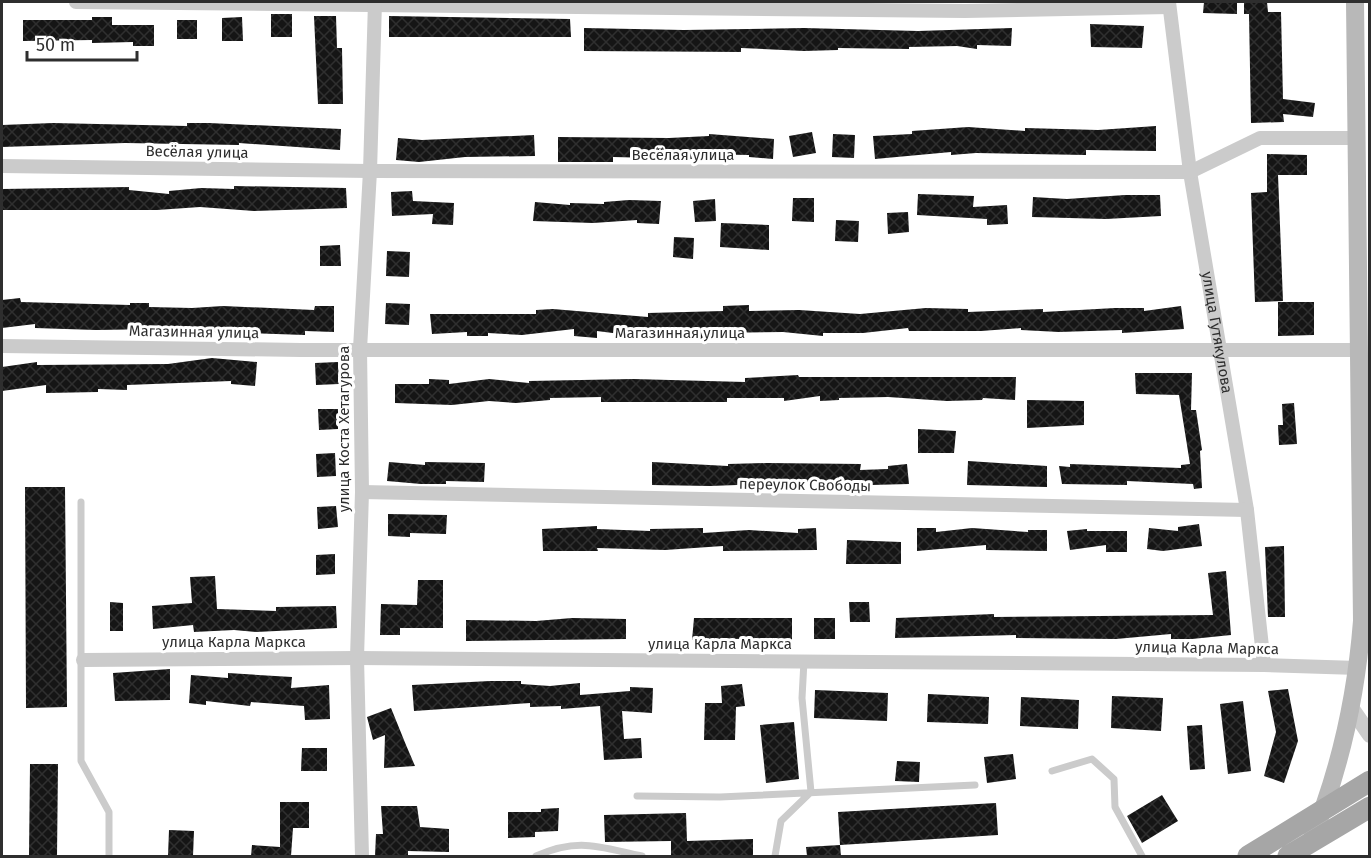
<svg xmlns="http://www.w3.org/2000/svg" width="1371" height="858" font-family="'Fira Sans',sans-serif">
<defs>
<pattern id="building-cross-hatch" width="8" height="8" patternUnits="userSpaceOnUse" patternTransform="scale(1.5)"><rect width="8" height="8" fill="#151515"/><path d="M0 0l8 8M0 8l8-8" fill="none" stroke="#2f2f2f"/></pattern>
</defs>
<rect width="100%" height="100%" fill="#fff"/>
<!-- building -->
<path fill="url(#building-cross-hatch)" d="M1204,2L1237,3V14L1203,13Z
M1244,2H1267L1268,12H1281L1283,99L1315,103L1313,117L1283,114L1284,122L1251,123L1249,14H1244Z
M271,14H292V37H271Z
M314,16H336L337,48H342L343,104H318Z
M389,16L570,19L571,37H389Z
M92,17H112V25H154V46H133V42L92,43V40L23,41V20H92Z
M242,17L243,41H222V18Z
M177,20H197V39H177Z
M1090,24L1144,26L1142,48L1091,47Z
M584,28L684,30L804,28L918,31L1012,28L1011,46L977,45V49L957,46L909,47V49L838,48V50L804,51L741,48V52L584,51Z
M53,123L187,126V123H209L341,129L340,150L239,143V145L125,143L2,147V125Z
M1156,126V151L1086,150V155L976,153L951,155V152L875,159L873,136L912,134V131L968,127L1025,131V128L1098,130Z
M812,132L816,153L793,157L789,136Z
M709,134L774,139L773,159L749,157V155L694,154V159L613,157V162H558V137L669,138L709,136Z
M833,134L855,135L854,158L832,157Z
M534,135L535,156L465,157L419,162L396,160L398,138L422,140Z
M1267,154L1307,155V175H1278L1283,301L1255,302L1251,193L1267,192Z
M234,186L346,188L347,208L254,211L200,207L157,210H2V189L129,187V190L169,194V191L201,188L234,189Z
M412,191L413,201L454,203L453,225L432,224L433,214L392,216L391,192Z
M918,194L974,196L973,207L1007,205L1008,224L987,225V219L917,215Z
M1125,195H1160L1161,216L1106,219L1032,217L1033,197L1067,199Z
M793,198H814V222L792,221Z
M715,199L716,221L695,222L693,201Z
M629,200L661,201L659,224L637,223V220L593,223L533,221L535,202L570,205V203L604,204V202Z
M908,212L909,232L888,234L887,213Z
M836,220L859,221L858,242L835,241Z
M721,223L769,225V250L720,247Z
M674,237L694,238L693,259L673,257Z
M340,245L341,266H320V246Z
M387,251L410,252L409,277L386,276Z
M20,298L21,302L130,305V303H149V307L192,308L223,306L314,310L315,306H334V332L305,331V335L211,332L159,333V329L96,330L35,328V324L2,328V300Z
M1278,302H1314V335L1278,336Z
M386,303L410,304L409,325L385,324Z
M749,305V311L799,310L860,314L926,308L968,309V312L1043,309V312L1115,308H1144V311L1181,306L1184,329L1122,333V330L1059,332L1021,330V328L981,331H909L908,328L863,333H823V336L783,332L710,333V339H686V333L636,336L597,331V338L574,336V329L522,335L488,333V336H467V332L432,334L430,314H536V310L553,309L648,317V313L723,311V306Z
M212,358L257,362L255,386L231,384V381L127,385V390L98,389V392L46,393V385L2,391V367L37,362V365L168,364Z
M338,362L339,384L316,385L315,363Z
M1135,373H1192L1191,410H1196L1202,450L1200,451L1202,488L1194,489L1193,484L1127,481V485L1062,484L1059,466L1070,467V464L1181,468V465L1190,464L1179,395L1136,394Z
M798,375L799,377H1016L1015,400L983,398L982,400L947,401L888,397L839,398V400L820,401V396L784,401V398H727V402H601V397L550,398V400L516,403L489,401L452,405L395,403V384H429V379L449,380V384L489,379L529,383V381L633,379L745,382V378Z
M1027,400L1084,401V425L1027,428Z
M1294,403L1297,444L1279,445L1278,425H1283L1282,404Z
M318,409H338V429L319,430Z
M918,429L956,431L954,453H918Z
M335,453L336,476L317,477L316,454Z
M968,461L1047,466V487L967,485Z
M389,462L425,465V462L485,463L484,482L446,481V484H421L387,481Z
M652,462L728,466V464L767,463L861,464L860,470L888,469V466L907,464L909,484L871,485L787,481V483L710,486L652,485Z
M25,487H65L67,707L26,708Z
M336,506L338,527L318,529L317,507Z
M388,514L447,515L446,534L410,533V537L388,536Z
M1199,524L1202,546L1163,551L1147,549L1149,528L1178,531V527Z
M597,526V529L650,531V529L703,528V533L749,530L798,533V529L816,528L817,550L723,551V546L665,550L597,548L598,551H543L542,529Z
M917,528H936V532L972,528L1028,532V530H1047V551L986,550V545L917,551Z
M1087,529V531H1127V552H1106V545L1070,550L1067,531Z
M847,540L901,542V564H846Z
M1284,546L1285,617H1268L1265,547Z
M335,554V574L316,575V555Z
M1226,571L1231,635L1192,639H1171V634L1116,639L1016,638V635L895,638L896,618L994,614V617L1213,615L1208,573Z
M215,576L217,609L276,611V607L336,606L337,628L256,632L234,630L194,632L193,625L153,629L152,606L192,603L190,577Z
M418,580H443V628H400V635H380L381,604L417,605Z
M110,602L123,603V631H110Z
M849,602H869L870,622H850Z
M572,618L626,619V639L466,641V620L536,621Z
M694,618H792V641H772V638L692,640Z
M814,618H835V639H814Z
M170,669V700L115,701L113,673Z
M228,673L292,677L291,688L329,685L330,719L305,720L304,706L251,702L250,706L206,701V705L189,703L191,675L228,678Z
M490,681H521V684L550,686L580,683V695L630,691V687L653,688L652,713L622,711L624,739L641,738L642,758L604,760L600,706L561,709V706L530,707V703L414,711L412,685Z
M742,684L745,706L736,707L735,740H704L705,703H722L721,686Z
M1288,689L1298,741L1284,783L1264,776L1276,732L1268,691Z
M815,690L888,693L887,721L814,718Z
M928,694L989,697L988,724L927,722Z
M1112,696L1163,698L1161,731L1111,728Z
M1021,697L1079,700L1078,729L1020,726Z
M1243,701L1251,771L1228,774L1220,704Z
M391,708L406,745L415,766L384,768L385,735L373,740L367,717Z
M794,722L799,779L766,783L760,725Z
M1202,725L1205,769L1190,770L1187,726Z
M302,748H327V771H301Z
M1013,754L1016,779L987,783L984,757Z
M897,761L920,762L919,782L895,781Z
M30,764H58L57,856H29Z
M1162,795L1178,821L1142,843L1127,816Z
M280,802H309V828H293L291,856H251L252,845L280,847Z
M996,803L998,835L840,845L838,812Z
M381,806H417L420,827L449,829V852L408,851V856H375L376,834H383Z
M559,808L558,831L535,832V837L508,838V812H541V809Z
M686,813L687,841L753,839V856H671V841L605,842L604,815Z
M169,830L194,831L193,856H168Z
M840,845L841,856H807L806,847Z"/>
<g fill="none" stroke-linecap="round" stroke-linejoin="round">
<!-- service -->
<path stroke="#cbcbcb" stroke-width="7" d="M81,502V761L109,812V856
M1052,771L1092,759L1114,779L1115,807L1142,856
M637,796L720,797L975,785
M536,856C579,837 599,847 642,856
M775,856L781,821L811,792L802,698L804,661"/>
<!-- minor -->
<g stroke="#cbcbcb" stroke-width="14">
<path d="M76,2L965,11L1169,7"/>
<path id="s1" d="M1169,2L1190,172L1247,510L1264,665"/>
<path d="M2,166L370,171L1190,172L1260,138H1356"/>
<path d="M2,346L301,350H1359"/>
<path d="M362,492L1247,510"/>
<path d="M83,660L357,658L1264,665L1358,668"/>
<path d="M362,856L357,658L362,492L360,349L370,171L375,2"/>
</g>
<!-- tertiary -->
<path stroke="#cbcbcb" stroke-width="16" d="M1352,709L1370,735"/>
<!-- secondary -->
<path stroke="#b8b8b8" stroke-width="18" d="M1310,843C1340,771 1356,699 1362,621L1355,2"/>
<!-- primary -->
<path stroke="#a6a6a6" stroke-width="21" d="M1248,856L1370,781
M1288,856L1370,807"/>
</g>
<g text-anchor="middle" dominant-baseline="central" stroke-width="6" stroke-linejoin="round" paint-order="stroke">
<!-- street labels -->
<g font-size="15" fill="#2e2e2e" stroke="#fff">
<text transform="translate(197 152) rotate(1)">Весёлая улица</text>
<text x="683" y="155">Весёлая улица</text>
<text transform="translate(194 332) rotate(1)">Магазинная улица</text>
<text x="680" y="333">Магазинная улица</text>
<text stroke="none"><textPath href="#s1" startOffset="334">улица Гутякулова</textPath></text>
<text transform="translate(344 429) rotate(-90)">улица Коста Хетагурова</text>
<text transform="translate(805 485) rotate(1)">переулок Свободы</text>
<text x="234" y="642">улица Карла Маркса</text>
<text x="720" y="644">улица Карла Маркса</text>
<text transform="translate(1207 648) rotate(1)">улица Карла Маркса</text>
</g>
</g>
<!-- border -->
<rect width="1371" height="858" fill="none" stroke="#2e2e2e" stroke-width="6"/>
<!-- scale -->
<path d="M27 51v9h110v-9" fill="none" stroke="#2e2e2e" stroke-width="3"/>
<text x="36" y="51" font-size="18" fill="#2e2e2e" stroke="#ffffff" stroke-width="4.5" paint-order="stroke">50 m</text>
</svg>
